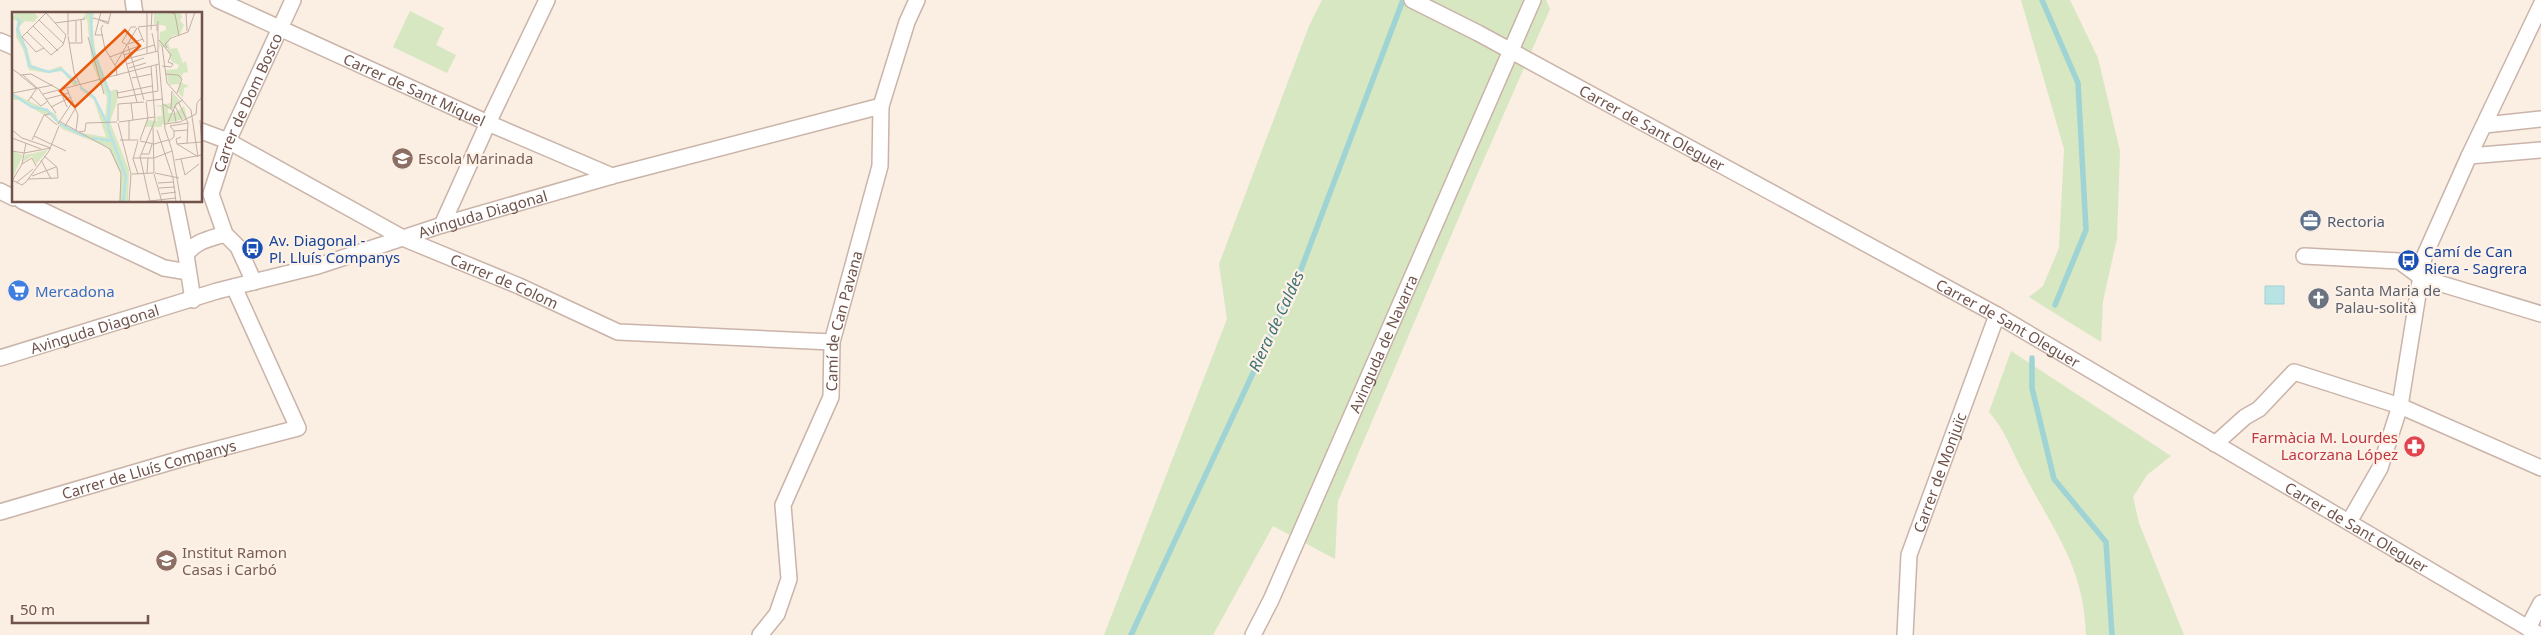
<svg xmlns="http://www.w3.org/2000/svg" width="2541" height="635" font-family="'Noto Sans',sans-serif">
<rect width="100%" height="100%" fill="#fbeee2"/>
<!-- green -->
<path fill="#d6e7c2" d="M1322,0H1546L1550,9L1477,175L1338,501L1335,559L1273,526L1213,635H1104L1227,319L1219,264L1309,26Z
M2021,0H2070L2098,58L2120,151L2117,238L2103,301L2101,342L2029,297L2043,286L2059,248L2064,149Z
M410,11L444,28L436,45L456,55L447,73L393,47Z
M2011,351L2171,456L2147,475L2133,497L2139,523L2184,635H2086C2084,567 2054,531 2024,474C2012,452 2006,431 1989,412Z"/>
<!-- water -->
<path fill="#b8e2e3" stroke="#9fd3d4" d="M2265,286H2284V304H2265Z"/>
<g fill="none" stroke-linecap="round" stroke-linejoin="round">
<!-- stream -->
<path stroke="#9fd3d4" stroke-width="5.5" d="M2042,0L2078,83L2086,230L2055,305
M2032,358V388L2054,479L2106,542L2112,635
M1131,635L1300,272L1403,0"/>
<defs>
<g id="street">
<path d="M133,0L135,14"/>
<path id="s1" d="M218,0L488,123L612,176"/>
<path id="s2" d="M1412,0L1478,33L1997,315L2540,635"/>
<path d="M0,41L14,47"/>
<path d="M2485,125L2541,119"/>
<path id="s3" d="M201,131L228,141L405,239L519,286L618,332L832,342"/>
<path d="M2469,156L2541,150"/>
<path d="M0,191L14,198"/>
<path d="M22,201L164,268L188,272"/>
<path d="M175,201L186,255"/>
<path d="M442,225L488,123L547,0"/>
<path id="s4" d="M225,234L211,194L228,141L293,0"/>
<path d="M225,234L238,247L254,282"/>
<path d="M2304,256L2399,261L2422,278L2541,314"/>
<path d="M193,300L186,255C195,241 209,239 225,234"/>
<path id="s5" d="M0,358L217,291L318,266L442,225L612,176L881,106"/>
<path d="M2215,444L2245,417L2259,409L2294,372L2400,406L2541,468"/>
<path id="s6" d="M0,512L191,456L298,428L234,287"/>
<path d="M2349,522L2380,468L2400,406L2424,257L2469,156L2541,5"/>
<path d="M2528,628L2541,603"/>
<path id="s7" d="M760,635L777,614L789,579L783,505L831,397L832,342L880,166L881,106L907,22L917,0"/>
<path id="s8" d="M1253,635L1271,600L1533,0"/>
<path id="s9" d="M1905,635L1909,555L1997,315"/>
</g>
</defs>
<!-- street casing -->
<use href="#street" stroke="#cab4a9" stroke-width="18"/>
<!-- street -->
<use href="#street" stroke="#fff" stroke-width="15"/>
</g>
<!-- icons -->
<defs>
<symbol id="school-disc" viewBox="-11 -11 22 22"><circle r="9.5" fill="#8d6e63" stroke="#fef2e8"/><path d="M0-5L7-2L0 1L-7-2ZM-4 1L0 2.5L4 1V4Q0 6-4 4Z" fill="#fff"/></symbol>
<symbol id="office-disc" viewBox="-11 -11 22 22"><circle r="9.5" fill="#5c6f8a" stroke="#fef2e8"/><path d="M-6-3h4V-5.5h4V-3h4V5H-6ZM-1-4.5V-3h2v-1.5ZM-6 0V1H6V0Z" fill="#fff"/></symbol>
<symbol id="bus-disc" viewBox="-11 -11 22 22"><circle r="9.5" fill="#1a4fb4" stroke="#fef2e8"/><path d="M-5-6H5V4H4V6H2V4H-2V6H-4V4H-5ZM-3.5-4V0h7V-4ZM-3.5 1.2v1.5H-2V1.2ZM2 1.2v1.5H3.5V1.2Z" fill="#fff"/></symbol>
<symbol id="supermarket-disc" viewBox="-11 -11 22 22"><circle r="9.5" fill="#3f7fe0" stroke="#fef2e8"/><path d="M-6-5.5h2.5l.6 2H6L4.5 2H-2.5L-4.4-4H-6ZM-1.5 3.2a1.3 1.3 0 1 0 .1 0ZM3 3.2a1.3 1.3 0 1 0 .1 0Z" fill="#fff"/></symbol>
<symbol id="church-disc" viewBox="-11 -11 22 22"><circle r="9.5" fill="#6b7280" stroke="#fef2e8"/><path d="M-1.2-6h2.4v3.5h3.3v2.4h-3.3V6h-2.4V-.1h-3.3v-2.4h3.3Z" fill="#fff"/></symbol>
<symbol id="pharmacy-disc" viewBox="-11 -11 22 22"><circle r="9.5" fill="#e0444e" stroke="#fef2e8"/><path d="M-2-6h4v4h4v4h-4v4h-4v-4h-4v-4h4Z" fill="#fff"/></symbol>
</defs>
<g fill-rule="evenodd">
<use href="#school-disc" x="390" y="146" width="25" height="25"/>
<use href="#office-disc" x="2298" y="208" width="25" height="25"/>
<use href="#bus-disc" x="240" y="236" width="25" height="25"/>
<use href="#bus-disc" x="2396" y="248" width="25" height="25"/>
<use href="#supermarket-disc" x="6" y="278" width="25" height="25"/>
<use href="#church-disc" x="2306" y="286" width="25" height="25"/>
<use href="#pharmacy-disc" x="2402" y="434" width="25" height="25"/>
<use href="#school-disc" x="154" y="548" width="25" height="25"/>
</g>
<g text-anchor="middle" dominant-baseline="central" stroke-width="4.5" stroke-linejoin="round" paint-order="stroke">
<!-- street labels -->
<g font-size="15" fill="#70534a" stroke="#fef2e8">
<text stroke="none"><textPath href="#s1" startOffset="216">Carrer de Sant Miquel</textPath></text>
<text stroke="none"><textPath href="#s4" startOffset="141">Carrer de Dom Bosco</textPath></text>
<text stroke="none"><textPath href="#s2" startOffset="272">Carrer de Sant Oleguer</textPath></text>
<text stroke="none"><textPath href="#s5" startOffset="504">Avinguda Diagonal</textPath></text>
<text stroke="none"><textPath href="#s3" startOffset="339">Carrer de Colom</textPath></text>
<text stroke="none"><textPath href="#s7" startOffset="334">Camí de Can Pavana</textPath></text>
<text stroke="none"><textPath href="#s2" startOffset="678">Carrer de Sant Oleguer</textPath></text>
<text stroke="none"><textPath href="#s5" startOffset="99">Avinguda Diagonal</textPath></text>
<text stroke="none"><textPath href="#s8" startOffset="319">Avinguda de Navarra</textPath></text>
<text stroke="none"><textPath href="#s6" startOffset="155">Carrer de Lluís Companys</textPath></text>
<text stroke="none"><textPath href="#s9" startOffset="168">Carrer de Monjuïc</textPath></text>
<text stroke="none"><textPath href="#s2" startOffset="1082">Carrer de Sant Oleguer</textPath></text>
</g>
<!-- education labels -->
<g font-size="15" fill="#785e54" stroke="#fef2e8" text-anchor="start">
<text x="418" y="158">Escola Marinada</text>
<text x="182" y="552">Institut Ramon<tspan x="182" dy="17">Casas i Carbó</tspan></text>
</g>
<!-- service labels -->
<g font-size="15" fill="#4e5e75" stroke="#fef2e8" text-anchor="start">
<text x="2327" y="221">Rectoria</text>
</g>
<!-- transit labels -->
<g font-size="15" fill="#164399" stroke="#fef2e8" text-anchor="start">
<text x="269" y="240">Av. Diagonal -<tspan x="269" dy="17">Pl. Lluís Companys</tspan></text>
<text x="2424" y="251">Camí de Can<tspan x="2424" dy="17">Riera - Sagrera</tspan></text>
</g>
<!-- worship labels -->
<g font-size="15" fill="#5b616d" stroke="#fef2e8" text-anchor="start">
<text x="2335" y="290">Santa Maria de<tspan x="2335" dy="17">Palau-solità</tspan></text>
</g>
<!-- shop labels -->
<g font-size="15" fill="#366cbe" stroke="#fef2e8" text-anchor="start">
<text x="35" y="291">Mercadona</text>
</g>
<!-- health labels -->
<g font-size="15" fill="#be3a42" stroke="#fef2e8" text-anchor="end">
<text x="2398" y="437">Farmàcia M. Lourdes<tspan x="2398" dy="17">Lacorzana López</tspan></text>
</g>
<!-- water labels -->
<g font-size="16" font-style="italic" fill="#3f7476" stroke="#fef2e8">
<text transform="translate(1276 321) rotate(-65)">Riera de Caldes</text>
</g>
</g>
<!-- overview -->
<g transform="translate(12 12)">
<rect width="190" height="190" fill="#fbeee2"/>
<path d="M4,0H22L26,5L22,10L13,9L7,15L20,53L35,59L49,54L60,68L67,71L62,74L50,59L35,61L17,58L11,37L4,25L5,9L0,7ZM75,0H82L80,15L84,43L98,79L105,77V90L98,110L117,158L116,190H107L109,163L96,135L50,117L38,102L32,103L7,88H0V81L44,102L46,109L64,120L94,125L82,88L66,76L83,86L93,106L95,86L80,52L75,7H70ZM142,0H168L170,5L168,9L172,13L168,22L160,24L156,31L158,37L165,36L171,51L174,49L176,60L171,61L168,70L177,74L172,76L171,86L166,80L168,72L157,73L154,58L165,57L167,53L160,50L155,36L148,34L147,38L148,20L154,18V14L142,12ZM161,81L169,90L161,97L156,96V101H163L172,94L175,106L151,112L149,115H133L135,108L146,109L144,105L150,104L149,95L143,94L159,91ZM36,138L24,152L20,144L11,150L13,143ZM0,139L11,143L0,167Z" fill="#d6e7c2"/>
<path fill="none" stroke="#b8e2e3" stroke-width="2.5" d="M79,0L80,35L98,83L96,116L114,165L111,190M5,6L8,10L5,18L14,37L17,54L37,60L49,57L65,71M68,75L82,85L96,113M0,82L20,95L35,98L46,110M48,112L74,125M80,126L101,129"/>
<path fill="none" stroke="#c3b0a5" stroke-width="1" d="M89,0L83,23H91M158,0L163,2L167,24M174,0L175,19M81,6L96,10M27,8L51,31M88,8L96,12L99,0M64,9V30M146,9V39L153,117L160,138M43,11L73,7M91,13L89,17L93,37L104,55L105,64M21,14L46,39M126,15L145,13V19M126,16L132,30M139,18L140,0M15,20L39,43L51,33L54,23M140,21L144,40M56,23V0M56,24L62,60L69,74M76,25L92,82M147,28L159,43L156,50L161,52L159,55L150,54M57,31H70L69,8M116,32L131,27M115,33L110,30L119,15H124M116,34L132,88M150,34L155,71L179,98L186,145M32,36L24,40L10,25L34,1L54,23M155,36L153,32L159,26L176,20L183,0M111,39L125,90M135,41V0M112,43L142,33M98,45L129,33M114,47L146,39M115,52L132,46M103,53L125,16M117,56L134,51M0,57L9,63L19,62L48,78M153,62L166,63L170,67L165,81M8,63L24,76M11,63L25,76L16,89M120,66L140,62M26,76L44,101M55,77L66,103L64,119M48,78L55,95M105,78L106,86L146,79L144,53M1,81L41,73M105,81L140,74M31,82L147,52M19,85L29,94L36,89M34,87L57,81M134,89L151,87M119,91L121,108M167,91L176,111L175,131M151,92L162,99L164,110M163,94L170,108M39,95L59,85M159,96L160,79M33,103L45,113M188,108L190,135M47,109L98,137L109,161L108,190M106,109V92L132,90M107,110L143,105M156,110L164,92L171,88M106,111L119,162M46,112L61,89M153,112L168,110L184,102L185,91L190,85M53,114L63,97M141,115L142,161M0,118L10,126L39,136M145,118L161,166L164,190M162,119L158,114L176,111M67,120L73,119L74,111L105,110M22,124L54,139M169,125L164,127L165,132L185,144M0,126L29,137M20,128L32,103L38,102M108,128H126M117,128V108M128,128L136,106L134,90M128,129L142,132L156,128M157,129L162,125V119L176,118M165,132L189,130M160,138L169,190M0,139L12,141L39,136M130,142H137L140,132M121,146H142L160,139M169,147L173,163L187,152M29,148L39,167M163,148L190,143M10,152L20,146L24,154M135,161L136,146M143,161L167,166M120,162L142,161M126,162L121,147L126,129M142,162L150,190M20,164L44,155M16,167L46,166L45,155L32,144M0,168L10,173L14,170L37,139L47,114M0,169L10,152L14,131M4,171L21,157M146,171L162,170M147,176L163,175M149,182L164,180M117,190L119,162M129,190L164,186M138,190L128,145L143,108L139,54"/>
<path fill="#e8590c" fill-opacity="0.15" stroke="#e8590c" stroke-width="2.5" d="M113,18L128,34L63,95L48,79Z"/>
<rect width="190" height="190" fill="none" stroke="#70534a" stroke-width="2.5"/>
</g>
<!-- scale -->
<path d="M12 615v8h136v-8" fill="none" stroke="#70534a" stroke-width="2.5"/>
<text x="20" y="615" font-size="15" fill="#70534a" stroke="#fef2e8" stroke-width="4" paint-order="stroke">50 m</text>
</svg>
